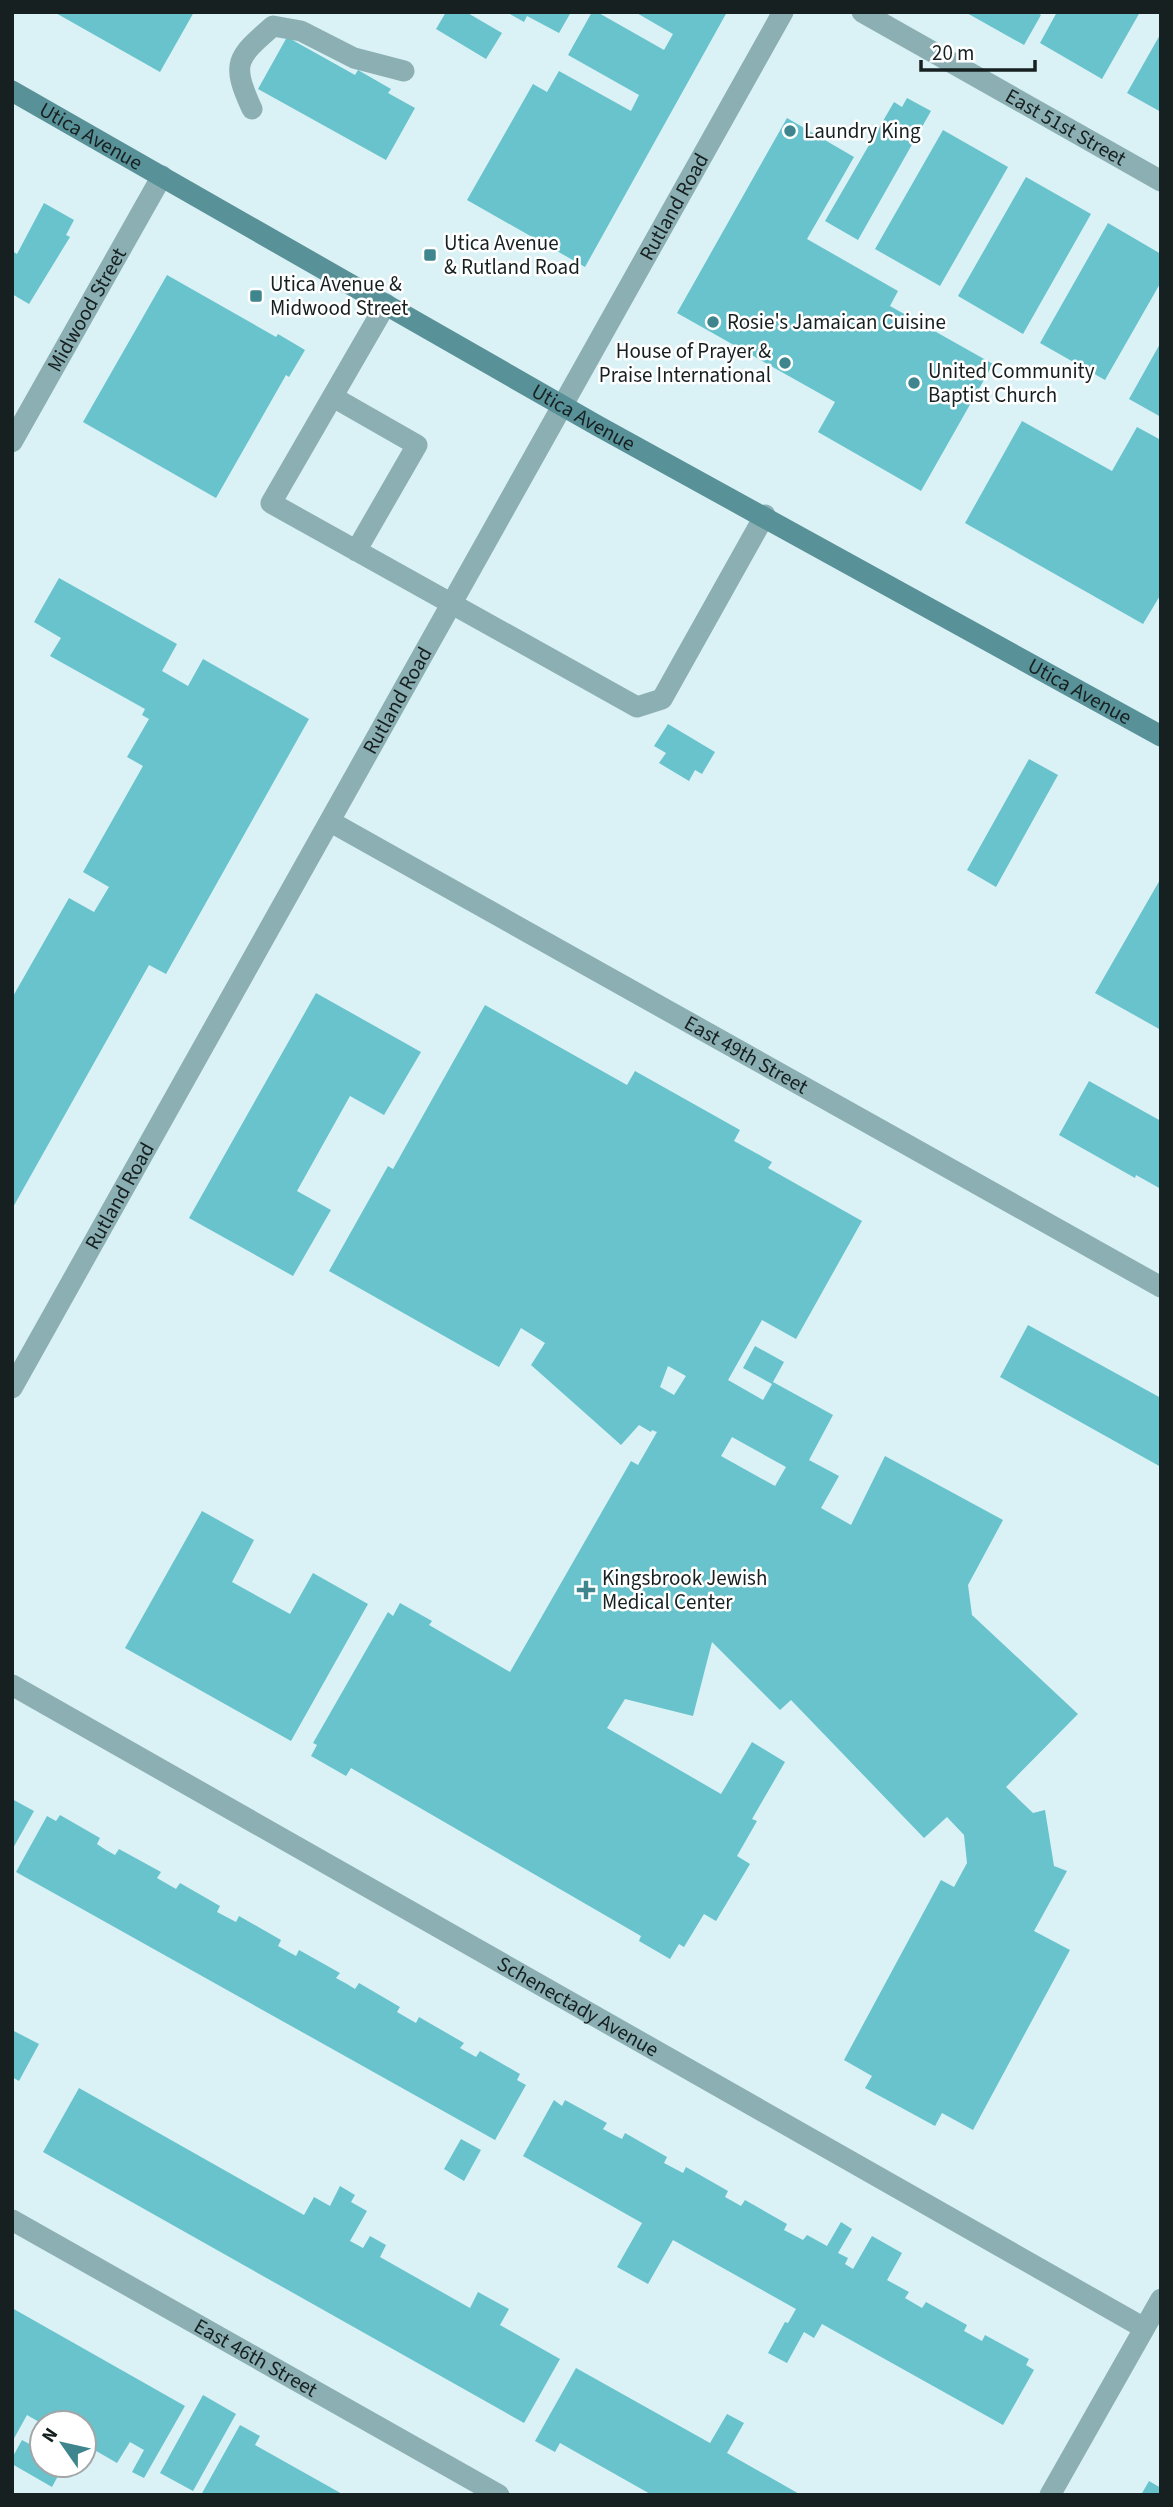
<svg xmlns="http://www.w3.org/2000/svg" width="1173" height="2507" font-family="'Source Sans 3',sans-serif">
<rect width="100%" height="100%" fill="#daf2f5"/>
<!-- building -->
<path fill="#68c3cd" fill-rule="evenodd" d="M54,12H194L160,72Z
M446,12H466L502,33L486,59L436,29Z
M506,12H571L559,33L527,16L524,22Z
M592,12H597L664,50L673,34L635,12H727L585,267L467,200L533,84L547,92L559,71L631,111L639,95L568,55Z
M965,12H1036L1041,15L1024,45Z
M1057,12H1140L1102,79L1040,43Z
M1161,33V112L1127,93Z
M287,37L355,75L358,70L391,89L388,93L415,108L386,160L258,89Z
M907,98L931,111L858,240L825,221L894,102L902,107Z
M787,118L854,157L807,239L898,291L890,306L993,364L921,491L818,432L835,402L677,313Z
M943,130L1008,167L940,286L875,249Z
M1026,177L1091,214L1023,334L958,296Z
M44,203L74,220L66,235L70,237L29,304L12,294V251L17,254Z
M1108,223L1161,254V282L1105,380L1040,343Z
M167,275L276,337L278,334L305,350L289,377L286,375L216,498L83,422Z
M1161,342V417L1129,399Z
M1022,421L1112,471L1137,427L1161,440V594L1143,624L965,523Z
M59,578L177,644L162,671L188,686L203,659L309,719L166,974L149,965L12,1209V998L69,898L94,912L109,887L83,872L143,766L127,757L149,719L142,715L145,709L50,656L61,638L34,622Z
M668,724L715,752L702,774L695,770L689,781L659,763L666,753L654,746Z
M1029,759L1058,775L996,887L967,870Z
M1161,878V1030L1095,993Z
M316,993L421,1052L384,1115L350,1096L297,1191L331,1210L293,1276L189,1218Z
M485,1005L627,1085L635,1071L740,1130L734,1141L772,1162L768,1168L862,1221L796,1339L762,1320L728,1380L763,1400L772,1384L743,1368L755,1346L784,1362L773,1382L833,1415L809,1460L839,1476L821,1508L851,1525L885,1456L1003,1520L968,1585L972,1615L1078,1714L1006,1787L1033,1813L1045,1810L1054,1866L1067,1871L1034,1931L1070,1950L973,2130L942,2113L935,2126L865,2088L872,2076L844,2060L941,1880L954,1887L967,1863L964,1835L947,1817L924,1838L791,1700L780,1710L712,1642L693,1716L625,1699L607,1728L721,1794L752,1742L785,1762L752,1819L757,1821L737,1856L750,1864L716,1921L704,1914L684,1947L679,1944L670,1959L639,1941L641,1936L351,1768L346,1776L311,1756L317,1745L313,1743L388,1612L393,1616L400,1603L432,1621L429,1625L510,1672L631,1461L638,1465L657,1432L652,1430L651,1432L639,1425L621,1445L531,1365L545,1343L521,1328L499,1367L329,1271L388,1166L393,1169ZM668,1366L686,1376L674,1395L660,1387ZM732,1437L786,1467L775,1486L721,1456Z
M1089,1081L1161,1121V1189L1136,1175L1135,1178L1059,1135Z
M1028,1325L1161,1398V1467L1000,1377Z
M202,1511L254,1540L232,1582L290,1614L313,1573L368,1604L291,1741L125,1648Z
M12,1799L34,1811L12,1850Z
M60,1815L100,1838L97,1844L106,1850L115,1855L119,1849L161,1872L157,1878L176,1889L180,1883L220,1906L217,1912L236,1922L239,1916L281,1940L278,1946L296,1956L299,1950L340,1973L336,1978L347,1984L355,1989L359,1983L400,2007L397,2012L416,2023L419,2017L464,2043L460,2048L476,2057L480,2051L520,2074L517,2080L526,2085L495,2140L16,1872L47,1816L56,1821Z
M12,2030L39,2044L19,2081L12,2077Z
M79,2088L304,2215L314,2197L330,2206L340,2186L355,2195L351,2202L367,2211L350,2241L363,2248L370,2236L386,2245L380,2257L470,2308L478,2292L509,2309L500,2325L560,2359L524,2423L43,2152Z
M554,2100L562,2106L565,2100L607,2123L603,2129L614,2135L622,2139L625,2133L667,2157L664,2163L683,2173L686,2167L728,2191L725,2197L734,2202L741,2206L745,2200L787,2224L784,2230L803,2240L807,2235L827,2246L841,2222L852,2229L838,2253L848,2258L845,2264L853,2269L872,2236L902,2253L887,2280L909,2292L905,2298L922,2308L926,2302L967,2325L964,2331L982,2341L985,2335L1029,2359L1026,2365L1034,2370L1003,2425L822,2324L814,2338L804,2332L787,2363L768,2353L785,2322L788,2323L796,2309L673,2240L648,2284L617,2267L642,2223L523,2156Z
M461,2139L481,2150L464,2181L444,2169Z
M12,2308L185,2406L144,2478L132,2472L144,2450L130,2442L117,2463L91,2448L84,2460V2423H41L27,2415L12,2442Z
M576,2368L710,2443L727,2414L744,2423L727,2453L801,2495H652L560,2443L555,2452L535,2441Z
M203,2395L236,2414L193,2491L160,2473Z
M240,2425L260,2436L255,2445L344,2495H201Z
M42,2435V2465H64L52,2487L12,2464V2458L22,2440L35,2447Z
M1149,2481L1161,2488V2495H1141Z"/>
<g fill="none" stroke-linecap="round" stroke-linejoin="round">
<!-- lane -->
<path stroke="#8bafb3" stroke-width="21" d="M252,109C231,63 236,58 273,26L301,31L354,58L404,71
M386,304L271,503L637,707L662,699L765,515
M333,397L417,445L356,551"/>
<!-- street -->
<g stroke="#8bafb3" stroke-width="21">
<path id="s1" d="M862,12L1161,181"/>
<path id="s2" d="M12,442L162,176"/>
<path id="s3" d="M331,822L1161,1287"/>
<path id="s4" d="M12,1388L783,12"/>
<path id="s5" d="M12,1685L1144,2328"/>
<path id="s6" d="M12,2220L499,2495"/>
<path d="M1050,2495L1161,2299"/>
</g>
<!-- secondary -->
<path stroke="#589197" stroke-width="21" id="s7" d="M12,91L598,426L1161,736"/>
</g>
<!-- markers -->
<g fill="#3e858d" stroke="#fff" stroke-width="2.5">
<circle cx="790" cy="131" r="7"/>
<rect x="423" y="248" width="14" height="14" rx="3.5"/>
<rect x="249" y="289" width="14" height="14" rx="3.5"/>
<circle cx="713" cy="322" r="7"/>
<circle cx="785" cy="363" r="7"/>
<circle cx="914" cy="383" r="7"/>
<path d="M582.5 1579.5h7v7h7v7h-7v7h-7v-7h-7v-7h7z"/>
</g>
<g text-anchor="middle" dominant-baseline="central" stroke-width="5" stroke-linejoin="round" paint-order="stroke">
<!-- street labels -->
<g font-size="21" fill="#172021" stroke="#fff">
<text stroke="none"><textPath href="#s1" startOffset="234">East 51st Street</textPath></text>
<text stroke="none"><textPath href="#s7" startOffset="91">Utica Avenue</textPath></text>
<text stroke="none"><textPath href="#s4" startOffset="1354">Rutland Road</textPath></text>
<text stroke="none"><textPath href="#s2" startOffset="152">Midwood Street</textPath></text>
<text stroke="none"><textPath href="#s7" startOffset="658">Utica Avenue</textPath></text>
<text stroke="none"><textPath href="#s7" startOffset="1225">Utica Avenue</textPath></text>
<text stroke="none"><textPath href="#s4" startOffset="788">Rutland Road</textPath></text>
<text stroke="none"><textPath href="#s3" startOffset="476">East 49th Street</textPath></text>
<text stroke="none"><textPath href="#s4" startOffset="220">Rutland Road</textPath></text>
<text stroke="none"><textPath href="#s5" startOffset="651">Schenectady Avenue</textPath></text>
<text stroke="none"><textPath href="#s6" startOffset="280">East 46th Street</textPath></text>
</g>
<!-- poi labels -->
<g font-size="21" fill="#172021" stroke="#fff" text-anchor="start">
<text x="804" y="131">Laundry King</text>
<text x="444" y="243">Utica Avenue<tspan x="444" dy="24">&amp; Rutland Road</tspan></text>
<text x="270" y="284">Utica Avenue &amp;<tspan x="270" dy="24">Midwood Street</tspan></text>
<text x="727" y="322">Rosie's Jamaican Cuisine</text>
<text x="771" y="351" text-anchor="end">House of Prayer &amp;<tspan x="771" dy="24">Praise International</tspan></text>
<text x="928" y="371">United Community<tspan x="928" dy="24">Baptist Church</tspan></text>
<text x="602" y="1578">Kingsbrook Jewish<tspan x="602" dy="24">Medical Center</tspan></text>
</g>
</g>
<!-- border -->
<rect width="1173" height="2507" fill="none" stroke="#172021" stroke-width="28"/>
<!-- north arrow -->
<g transform="translate(63 2444) rotate(304)"><circle r="33" fill="#ffffff" stroke="#a2a6a6" stroke-width="2"/>
<path d="M0-5L12 26L0 18L-12 26Z" fill="#3e858d"/>
<text y="-10" font-size="19" font-weight="bold" text-anchor="middle" fill="#172021">N</text>
</g>
<!-- scale -->
<path d="M921 60v10h114v-10" fill="none" stroke="#172021" stroke-width="3.5"/>
<text x="932" y="60" font-size="21" fill="#172021" stroke="#ffffff" stroke-width="5" paint-order="stroke">20 m</text>
</svg>
